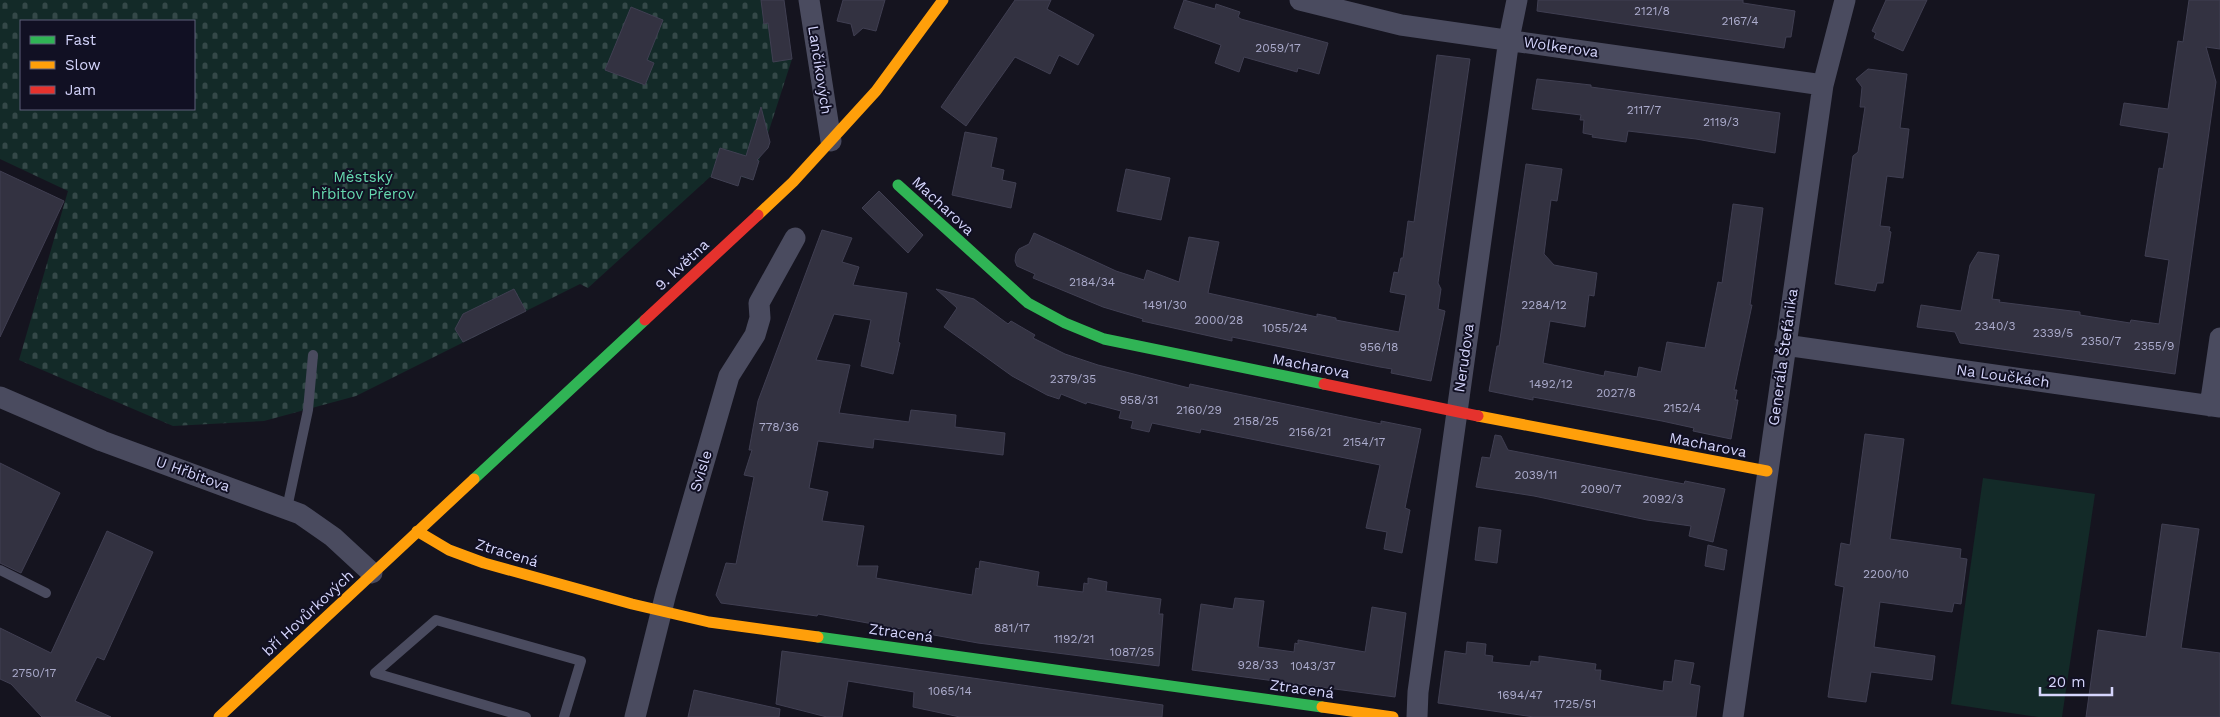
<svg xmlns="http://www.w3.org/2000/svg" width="2220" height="717" font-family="'Work Sans',sans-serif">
<defs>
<pattern id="cemetery-stones" width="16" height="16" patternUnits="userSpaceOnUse" patternTransform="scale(1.25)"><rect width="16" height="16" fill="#132a28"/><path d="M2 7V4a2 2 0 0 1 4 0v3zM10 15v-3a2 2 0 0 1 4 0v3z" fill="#344848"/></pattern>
</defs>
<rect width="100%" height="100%" fill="#15141f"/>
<!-- grass -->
<path fill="#132a28" d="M1983,478L2095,494L2062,717H2038L1951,704Z"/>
<!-- cemetery -->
<path fill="url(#cemetery-stones)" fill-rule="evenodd" d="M0,0H784L792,59L753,180L741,177L738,186L710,177L588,288L580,284L356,396L264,421L173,426L19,360L68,191L0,159ZM21,21H194V109H21Z"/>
<!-- building -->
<path fill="#333241" stroke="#403f52" d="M761,0H784L792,59L773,62L768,23L764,24Z
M843,0H885L876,31L863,28L854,36L851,24L837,21Z
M1015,0H1051L1047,9L1094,35L1078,65L1059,55L1050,74L1015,57L966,126L941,107Z
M1184,0L1215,9L1216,4L1240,12L1238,17L1241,19L1328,43L1319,74L1298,68L1297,72L1244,57L1239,72L1215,63L1221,45L1174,28Z
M1538,0H1743V3L1795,11L1791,37H1786L1784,48L1537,11Z
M1886,0H1927L1903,51L1874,38L1876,33L1872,31Z
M2189,0H2220V49L2206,47L2216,82L2175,374L1960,343L1955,332L1917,327L1921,305L1961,311L1970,265L1978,252L1999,255L1992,299L2000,300L1999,302L2080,312V315L2130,323L2131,320L2159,324L2169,260L2145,256L2159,168L2163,169L2169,133L2120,125L2124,103L2168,109L2178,41L2183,42Z
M631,7L663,20L647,60L654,63L645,85L605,70Z
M1437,55L1470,59L1438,283L1441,289L1438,309L1445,311L1431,381L1391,373L1392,369L1380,367L1232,337V341L1142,321L1143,319L1103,307L1033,278L1035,274L1017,266L1015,261L1016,254L1019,249L1029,244L1034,233L1116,271L1144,280L1147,270L1179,282L1189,237L1219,242L1208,293L1317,317V314L1336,318V320L1399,332L1406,295L1390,292L1394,272L1398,273L1401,258H1403L1408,221L1414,222Z
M1868,69L1907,74L1900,128L1909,129L1903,178L1887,176L1880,226L1890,227L1889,231L1891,232L1883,283H1877L1875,291L1835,284L1853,156L1858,152L1865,107H1860L1862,87L1856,79Z
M1537,79L1591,85V87L1780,113L1775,153L1696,139L1628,131L1626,142L1592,137L1593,135L1583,133L1584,120H1580L1581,115L1532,109Z
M761,107L770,142L768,148L757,160L759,161L753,180L741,176L738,186L711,177L720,148L746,156Z
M965,132L997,138L991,167L1004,170L1002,180L1016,183L1011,208L952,195Z
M1526,164L1562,169L1557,201L1551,200L1544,254L1554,265L1597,273L1594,296L1589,295L1585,327L1550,321L1543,363L1604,376L1605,371L1637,377L1639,367L1661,372L1667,342L1705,348L1718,282L1722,283L1733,204L1763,208L1750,305H1752L1734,390H1737L1735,400H1738L1731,439L1693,431L1694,428L1662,421L1533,397V400L1489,391L1497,346H1499Z
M1126,169L1170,178L1161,220L1117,211Z
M0,171L64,201L0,337Z
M879,191L923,235L908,253L862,208Z
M822,230L852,238L842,262L859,267L853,285L907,293L898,342L900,343L893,374L861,366L871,320L834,314L816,360L850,365L839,413L909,422L911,410L956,415L955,427L1005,433L1003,455L874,439L873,448L818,441L809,488L828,492L822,521L864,526L857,566H878L876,578L972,595L976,568L979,569L980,561L1039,572L1037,586L1083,592L1084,583L1088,584V578L1107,582L1106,591L1161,599L1159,614H1163L1159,666L978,643L818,614L817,616L721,603L716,595L726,563L736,564L754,477L744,475L752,450H749L758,401Z
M514,289L526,311L463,342L455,329L463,314Z
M936,289L974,299L1008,324L1011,321L1035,335L1033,338L1065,354L1098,365L1189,388L1190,384L1381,424V421L1421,429L1405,508L1410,510L1402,553L1384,549L1387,532L1366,528L1380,465L1201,429L1200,433L1152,423L1149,432L1131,428L1133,421L1119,418L1121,411L1087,402L1086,404L1061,394L1059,399L1047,395L1012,376L944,327L957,308Z
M1865,434L1904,439L1890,539L1961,549L1960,558L1967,559L1961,604L1954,603L1952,612L1880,602L1874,647L1935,656L1932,680L1871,672L1866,702L1828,697L1844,587L1835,585L1841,543L1850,545Z
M1495,435L1501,436L1508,450L1684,484L1685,481L1725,489L1713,542L1689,536L1691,526L1647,520L1534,496L1476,487L1482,457L1490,458Z
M0,463L60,493L21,573L0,563Z
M2162,524L2199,529L2181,648L2220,653V717H2086L2098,630L2146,637Z
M1479,527L1501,530L1497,563L1475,560Z
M107,531L153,552L104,660L97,657L75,701L111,717H42L11,684L0,679V628L51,653Z
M1708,545L1727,550L1724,570L1705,566Z
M1235,598L1264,601L1258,647L1294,652L1295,643L1298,644V640L1365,652L1372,607L1406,613L1395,697L1192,670L1201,604L1233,609Z
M1467,642L1486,644L1485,655L1493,656L1492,662L1530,666L1531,661L1539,662V656L1596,664L1595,670H1601L1600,680L1663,691L1664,681L1672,682L1675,660L1694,663L1690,684L1700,686L1696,717H1534L1438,703L1445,651L1466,654Z
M782,651L1163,705L1162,717H960L913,707L914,692L848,681L842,717H827L776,704Z
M694,690L780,709L779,717H688Z"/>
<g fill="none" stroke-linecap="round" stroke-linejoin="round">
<!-- lane -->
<path stroke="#4a4b5f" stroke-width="10" d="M287,508L308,410L313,355
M0,570L46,593
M526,717L375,673L436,620L581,661L564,717"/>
<!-- street -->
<path stroke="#4a4b5f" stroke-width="21" d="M809,0L831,141
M1300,0L1401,25L1823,85
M1785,345L2220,407
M0,397L102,441L300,514L333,537L372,573
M2210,406L2220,338
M635,717L666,593L729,376L755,335L760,318L759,303L795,238
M1417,717L1418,692L1509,39L1517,0
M1733,717L1823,85L1845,0"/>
<!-- fast -->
<path stroke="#30b455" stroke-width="11" d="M898,185L1028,303L1065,323L1104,339L1324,384
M474,479L645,320
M818,637L1322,707"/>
<!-- slow -->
<path stroke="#ff9f0a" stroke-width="11" d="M758,215L793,182L876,91L943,0
M1478,416L1767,471
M417,531L449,550L484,563L632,604L709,622L818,637
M1322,707L1393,717
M219,717L474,479"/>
<!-- jam -->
<path stroke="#e5322d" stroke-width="11" d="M645,320L758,215
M1324,384L1478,416"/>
</g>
<g text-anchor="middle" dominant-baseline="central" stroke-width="4" stroke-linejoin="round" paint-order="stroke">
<!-- number labels -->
<g font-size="12" fill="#acaccd">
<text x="1652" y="11">2121/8</text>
<text x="1740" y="21">2167/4</text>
<text x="1278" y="48">2059/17</text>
<text x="1644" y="110">2117/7</text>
<text x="1721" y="122">2119/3</text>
<text x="1092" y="282">2184/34</text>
<text x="1165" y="305">1491/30</text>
<text x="1544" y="305">2284/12</text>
<text x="1219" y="320">2000/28</text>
<text x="1995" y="326">2340/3</text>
<text x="1285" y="328">1055/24</text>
<text x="2053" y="333">2339/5</text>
<text x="2101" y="341">2350/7</text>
<text x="2154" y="346">2355/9</text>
<text x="1379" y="347">956/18</text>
<text x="1073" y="379">2379/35</text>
<text x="1551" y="384">1492/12</text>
<text x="1616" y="393">2027/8</text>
<text x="1139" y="400">958/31</text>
<text x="1682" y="408">2152/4</text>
<text x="1199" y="410">2160/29</text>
<text x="1256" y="421">2158/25</text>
<text x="779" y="427">778/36</text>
<text x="1310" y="432">2156/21</text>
<text x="1364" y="442">2154/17</text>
<text x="1536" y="475">2039/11</text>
<text x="1601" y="489">2090/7</text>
<text x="1663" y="499">2092/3</text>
<text x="1886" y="574">2200/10</text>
<text x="1012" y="628">881/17</text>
<text x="1074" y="639">1192/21</text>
<text x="1132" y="652">1087/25</text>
<text x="1258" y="665">928/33</text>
<text x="1313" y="666">1043/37</text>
<text x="34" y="673">2750/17</text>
<text x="950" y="691">1065/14</text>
<text x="1520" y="695">1694/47</text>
<text x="1575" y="704">1725/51</text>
</g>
<!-- street labels -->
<g font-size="15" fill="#d5d5fc" stroke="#111023">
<text transform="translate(1561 47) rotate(8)">Wolkerova</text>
<text transform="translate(820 70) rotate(81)">Lančíkových</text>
<text transform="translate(943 206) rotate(43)">Macharova</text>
<text transform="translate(682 265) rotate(-43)">9. května</text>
<text transform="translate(1783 357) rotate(-82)">Generála Štefánika</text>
<text transform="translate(1464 358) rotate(-82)">Nerudova</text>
<text transform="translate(1311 366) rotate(11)">Macharova</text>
<text transform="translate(2003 376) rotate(8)">Na Loučkách</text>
<text transform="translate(1708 445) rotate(11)">Macharova</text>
<text transform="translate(701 471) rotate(-73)">Svisle</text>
<text transform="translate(193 474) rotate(20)">U Hřbitova</text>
<text transform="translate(507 553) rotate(17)">Ztracená</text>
<text transform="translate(308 613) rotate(-43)">bří Hovůrkových</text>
<text transform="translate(901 633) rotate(8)">Ztracená</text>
<text transform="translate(1302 689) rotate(8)">Ztracená</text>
</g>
<!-- park labels -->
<g font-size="15" fill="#65d8ae" stroke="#111023">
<text x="363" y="177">Městský<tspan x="363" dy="17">hřbitov Přerov</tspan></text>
</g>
</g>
<!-- legend -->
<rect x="20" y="20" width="175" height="90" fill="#111023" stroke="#5f5f7a"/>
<rect x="30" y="36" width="25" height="8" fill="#30b455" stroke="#5f5f7a"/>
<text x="65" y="45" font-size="15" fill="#d5d5fc">Fast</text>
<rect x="30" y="61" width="25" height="8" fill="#ff9f0a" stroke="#5f5f7a"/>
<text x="65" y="70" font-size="15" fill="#d5d5fc">Slow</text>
<rect x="30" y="86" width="25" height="8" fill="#e5322d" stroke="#5f5f7a"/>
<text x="65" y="95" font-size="15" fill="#d5d5fc">Jam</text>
<!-- scale -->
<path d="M2040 687v8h72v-8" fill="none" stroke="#d5d5fc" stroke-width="2.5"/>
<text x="2048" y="687" font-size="15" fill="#d5d5fc" stroke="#111023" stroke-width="4" paint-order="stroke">20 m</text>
</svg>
